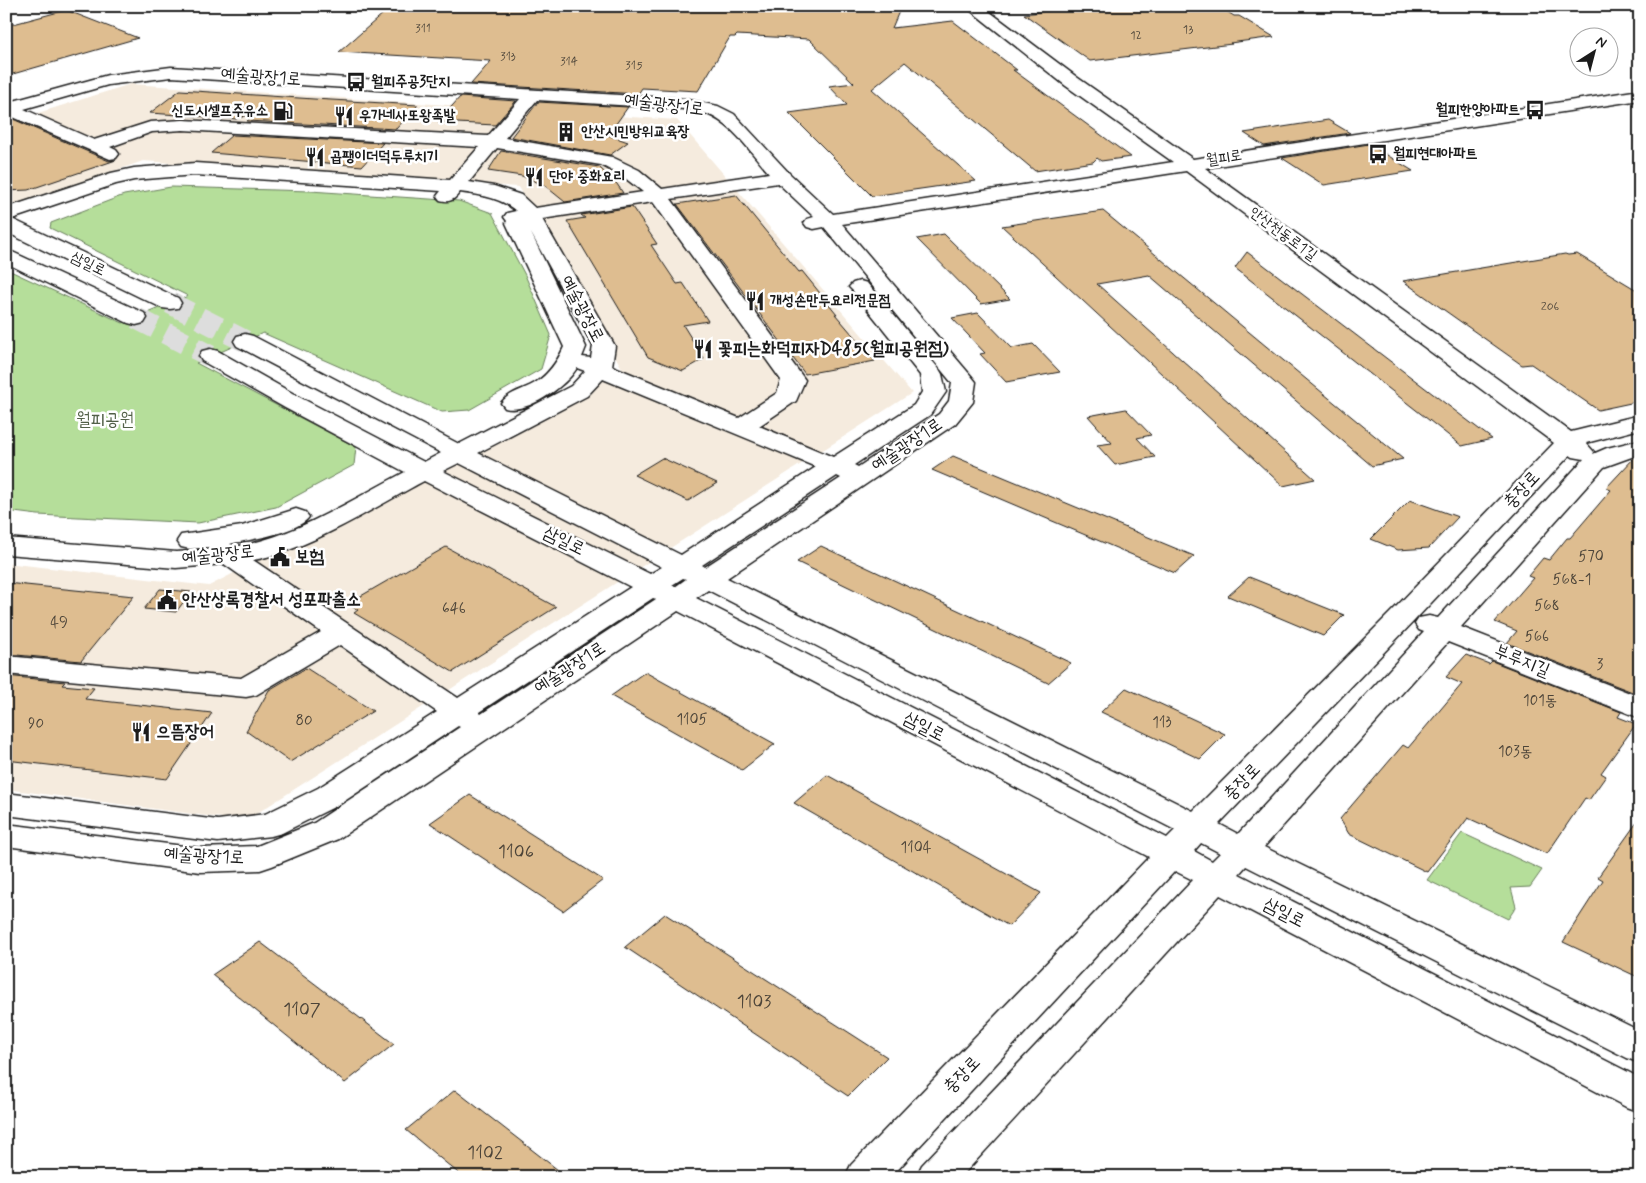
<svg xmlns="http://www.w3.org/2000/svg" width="1646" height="1183" font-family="Mynerve,'Poor Story',sans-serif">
<rect width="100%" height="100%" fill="#fff"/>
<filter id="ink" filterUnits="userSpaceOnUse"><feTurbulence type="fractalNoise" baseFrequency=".02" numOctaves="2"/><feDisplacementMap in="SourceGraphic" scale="10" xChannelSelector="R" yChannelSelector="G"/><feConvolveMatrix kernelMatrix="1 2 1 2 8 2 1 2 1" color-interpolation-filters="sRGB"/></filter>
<g filter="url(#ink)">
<!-- built -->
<path fill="#f5ebde" d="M131,84L677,120L912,393L245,821L6,789V563L209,586L623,370L518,187L143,161L6,209V123Z"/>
<!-- green -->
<path fill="#b5de9a" stroke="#687d5b" d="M171,187L310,191L459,201L492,213L525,275L551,335L541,369L469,410L442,412L263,333L196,363L356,447L354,465L276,507L198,523L38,515L6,511V269L123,323L188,296L50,228L51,223L124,195Z
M1462,833L1542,870L1530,887L1511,888L1516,907L1508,919L1427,880Z"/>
<!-- building -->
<path fill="#debd90" stroke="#1c1c1c" d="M392,6H481L539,10L542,6H847L900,9L892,28L953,21L1017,70H1013L1131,157L1101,161L1097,158L1093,162L1035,171L905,62L872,89L976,181L872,196L789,113L847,105L829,86L854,83L809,39L737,35L735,37H730L698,91L642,88L638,94L471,84L491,61L339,52Z
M1087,6H1185L1186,10L1218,6L1234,16H1239L1274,37L1230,43L1232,44L1090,61L1024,14Z
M66,10L138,38L6,76V26Z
M180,90L314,99L418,105L396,129L247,121L257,112L236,119L150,113Z
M460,97L516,101L495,125L438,122Z
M538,102L628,107L608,135L628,142L610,155L511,137Z
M6,116L109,161L116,160L28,190L6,191Z
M1328,120L1350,133L1264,146L1244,133Z
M232,135L383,143L362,166L211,153Z
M1369,144L1413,171L1324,185L1282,158Z
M501,151L599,167L617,184L623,193L565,202L544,185L522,176L488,171Z
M736,195L799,272L802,271L837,314H835L875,361L805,374L677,204Z
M632,207L657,244L651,245L677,284L683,283L708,321L683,325L704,359L683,371L648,357L567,221L585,218L581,215Z
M1103,211L1278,356L1403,459L1372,466L1149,275L1097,284L1315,479L1283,486L1002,226Z
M944,234L1010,299L981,304L917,239Z
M1247,252L1399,368L1492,439L1462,446L1235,268Z
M1565,254L1568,255L1577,254L1640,292V401L1598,410L1531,364L1522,365L1403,281Z
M978,313L1012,348L1033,344L1060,372L1006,382L980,354L985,353L952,318Z
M1126,409L1151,435L1137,438L1155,457L1115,465L1097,445L1112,443L1088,416Z
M953,456L1194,556L1175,573L932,470Z
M1640,456V686L1635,693L1507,643L1517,631L1495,622L1533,578L1528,576L1543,558L1549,560L1567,538H1570L1611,490L1606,488L1634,458Z
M662,458L717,483L688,501L634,475Z
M1410,500L1458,517L1429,548L1398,550L1371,539Z
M821,546L1071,663L1048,683L797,562Z
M446,547L556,607L453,672L354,613L358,610L347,604Z
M1249,577L1344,615L1323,636L1228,596Z
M6,583L134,596L81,661L6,654Z
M160,589L191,592L176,612L144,609Z
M1466,655L1489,664L1492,661L1621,712L1618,717L1636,724L1601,773L1606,776L1589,800L1585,798L1547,854L1468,818L1427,872L1349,834L1340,819L1403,745L1408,748L1462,684L1446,677Z
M306,668L373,711L290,762L246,731L269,690Z
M645,672L775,744L742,770L611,696Z
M6,676L65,682L62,685L94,688L85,699L212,713L167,779L6,760Z
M1126,688L1225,734L1200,759L1101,712Z
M827,775L1041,893L1009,926L794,803Z
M470,795L603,880L563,911L430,823Z
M1640,818V978L1563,942L1603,880L1598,877Z
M665,914L887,1057L848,1096L625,947Z
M260,942L394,1044L345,1083L212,975Z
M455,1090L567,1177H463L406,1130Z"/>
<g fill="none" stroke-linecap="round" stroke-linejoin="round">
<!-- minor-tunnel -->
<path stroke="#ddd" stroke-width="22" stroke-dasharray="22 11" stroke-linecap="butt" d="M170,303L245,341
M136,318L210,356"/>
<defs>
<path id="minor" d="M965,6H982L1078,78L1193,159L1640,90V100L1205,168L1571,432L1640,415V429L1586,443L1594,452L1593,454L1607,448L1640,440V454L1604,467L1461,627L1640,697V718L1448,642L1264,847L1640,1031V1063L1627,1058L1246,866L1239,874L1640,1078V1112L1626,1107L1220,895L961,1177H916L922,1165L1193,880L1175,871L891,1177H845L851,1165L1149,857L678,611L338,839L272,866L260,870L200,872L6,846V824L200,848L257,846L314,823L460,727L458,726L340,804L282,833L271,836L218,842L6,815V793L218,820L265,814L318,788L437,712L340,645L256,695L246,697L6,674V656L241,678L321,632L224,564L176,568L6,554V538L176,552L208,550L209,547L190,549L181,547L177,541L181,535L242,526L296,509L305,512L309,517C299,532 249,540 230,544L234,547C295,537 351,500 405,472L285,408L202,361L199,356L202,351L210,349L218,351L301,398L424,462L441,453L237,346L234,341L237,336L245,334L253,336L459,444L571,386L585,371L577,368C565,387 527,414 505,408L501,403C509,392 524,390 535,383C549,374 557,362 564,347L506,223L507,221L504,217L507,213L516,211C500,197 480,195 460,192C454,200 450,203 440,200L437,196L441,191L195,175L134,180L116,184L12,219L178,298L181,303L178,308L170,309L162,308L6,232V208L111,173L134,168L195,163L450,180L479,147L183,130L152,132L110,147L116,150L119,154L116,158L110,159L6,114V103L108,75L171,67L684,99L718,106L734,114L789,173L833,214L1173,162L1066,86ZM171,77L520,99L488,136L183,120L150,122L94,140L24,109L108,85ZM537,100L684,109C691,111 700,112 707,114C733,124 751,153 769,173L662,189L639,170L612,157L505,138ZM497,148L601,165L625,178L643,192L535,208L521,195L494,186L469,182ZM1186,171L1554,443L1395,608L1193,811L727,578L955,424L973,402L976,382L972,377L842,224ZM778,183L814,217L807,219L804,223L807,227L814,229L824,227L952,383L949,401L939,414L858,467L854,465L930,415L946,392L942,374L939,369L867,283L860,281L853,283L849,287L853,291L920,375L922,392L914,405L833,457L759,426L796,401L805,380L671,199ZM653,202L781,380L777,393L739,418L612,366L615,346L542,219ZM531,233L593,346L591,358L582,357L586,347ZM603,379L816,467L681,555L478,453L587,396ZM1570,455L1573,457L1584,459L1438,618L1429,616L1419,618L1415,624L1419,630L1424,632L1238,834L1219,824L1415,620ZM459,463L662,567L650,574L443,471ZM837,476L841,478L705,567L702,565ZM424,481L631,587L458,698L253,560C307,551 375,507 424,481ZM683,578L686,579L675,587L672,585ZM708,590L1175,830L1167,838L696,598ZM653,598L656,599L481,714L479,712ZM1201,843L1220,853L1212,861L1194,851Z
M6,249L144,313L147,318L144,323L136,325L128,323L6,263Z"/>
</defs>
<!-- minor casing -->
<use href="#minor" stroke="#1c1c1c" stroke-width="3"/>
<!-- minor -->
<use href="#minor" fill="#fff" fill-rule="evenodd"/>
</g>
</g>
<!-- icons -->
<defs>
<symbol id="bus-bare" viewBox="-9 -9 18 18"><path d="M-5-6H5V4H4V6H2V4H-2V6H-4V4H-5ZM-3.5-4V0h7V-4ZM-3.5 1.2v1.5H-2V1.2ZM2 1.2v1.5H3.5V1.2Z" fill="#1c1c1c" stroke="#fff" stroke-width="2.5" paint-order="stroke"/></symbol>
<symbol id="fuel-bare" viewBox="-9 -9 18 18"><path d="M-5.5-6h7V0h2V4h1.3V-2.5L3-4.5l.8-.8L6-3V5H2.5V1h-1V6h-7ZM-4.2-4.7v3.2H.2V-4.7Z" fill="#1c1c1c" stroke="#fff" stroke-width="2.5" paint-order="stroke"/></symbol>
<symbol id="restaurant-bare" viewBox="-9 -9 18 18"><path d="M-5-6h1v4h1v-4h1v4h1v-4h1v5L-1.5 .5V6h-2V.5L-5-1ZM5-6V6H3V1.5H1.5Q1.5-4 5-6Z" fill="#1c1c1c" stroke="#fff" stroke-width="2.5" paint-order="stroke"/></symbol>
<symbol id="building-bare" viewBox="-9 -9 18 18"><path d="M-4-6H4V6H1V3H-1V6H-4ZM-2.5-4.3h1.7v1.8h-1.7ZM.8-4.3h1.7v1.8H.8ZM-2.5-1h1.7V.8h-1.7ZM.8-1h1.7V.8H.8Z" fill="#1c1c1c" stroke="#fff" stroke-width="2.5" paint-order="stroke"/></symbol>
<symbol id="civic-bare" viewBox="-9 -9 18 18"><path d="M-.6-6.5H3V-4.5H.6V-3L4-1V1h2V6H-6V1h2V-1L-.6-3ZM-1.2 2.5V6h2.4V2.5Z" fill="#1c1c1c" stroke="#fff" stroke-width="2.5" paint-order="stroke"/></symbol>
</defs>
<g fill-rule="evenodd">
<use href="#bus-bare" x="342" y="68" width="28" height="28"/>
<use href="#bus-bare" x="1521" y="96" width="28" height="28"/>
<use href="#fuel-bare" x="269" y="97" width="28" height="28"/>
<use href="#restaurant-bare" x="330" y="102" width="28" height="28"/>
<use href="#building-bare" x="552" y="118" width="28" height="28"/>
<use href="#bus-bare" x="1364" y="140" width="28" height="28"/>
<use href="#restaurant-bare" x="301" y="143" width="28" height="28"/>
<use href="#restaurant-bare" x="520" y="163" width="28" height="28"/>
<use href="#restaurant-bare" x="741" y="287" width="28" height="28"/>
<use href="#restaurant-bare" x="689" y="335" width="28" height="28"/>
<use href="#civic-bare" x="266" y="543" width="28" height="28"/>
<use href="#civic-bare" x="153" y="586" width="28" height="28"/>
<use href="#restaurant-bare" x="127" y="718" width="28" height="28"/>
</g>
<g text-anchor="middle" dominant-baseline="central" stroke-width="5" stroke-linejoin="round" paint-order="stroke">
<!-- far-number labels -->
<g font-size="12" fill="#4c4439">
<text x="423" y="29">311</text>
<text x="1188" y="30">13</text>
<text x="1136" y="36">12</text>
<text x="508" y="57">313</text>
<text x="569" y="62">314</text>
<text x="634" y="66">315</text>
<text x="1550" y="307">206</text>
</g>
<!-- far-poi labels -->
<g font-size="15" font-weight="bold" fill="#1c1c1c" stroke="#fff" text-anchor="start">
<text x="371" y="82">월피주공3단지</text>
<text x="1520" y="110" text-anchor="end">월피한양아파트</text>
<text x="268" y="111" text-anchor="end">신도시셀프주유소</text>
<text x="359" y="116">우가네사또왕족발</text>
<text x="581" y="132">안산시민방위교육장</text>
<text x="1393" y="154">월피현대아파트</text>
<text x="330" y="157">곱팽이더덕두루치기</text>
<text x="549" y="177">단야 중화요리</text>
<text x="770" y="301">개성손만두요리전문점</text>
</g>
<!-- far-street labels -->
<g font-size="15" fill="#1c1c1c" stroke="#fff">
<text transform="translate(1224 158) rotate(-9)">월피로</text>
<text transform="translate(1283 234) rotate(36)">안산천동로1길</text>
<text transform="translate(88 264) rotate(26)">삼일로</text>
</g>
<!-- number labels -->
<g font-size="15" fill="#4c4439">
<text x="1591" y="557">570</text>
<text x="1572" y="580">568-1</text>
<text x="1547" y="606">568</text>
<text x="454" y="609">646</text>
<text x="59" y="623">49</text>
<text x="1537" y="637">566</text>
<text x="1600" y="665">3</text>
<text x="1540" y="701">101동</text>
<text x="692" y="720">1105</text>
<text x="304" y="721">80</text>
<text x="1162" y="723">113</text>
<text x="36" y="724">90</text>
<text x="1515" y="752">103동</text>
<text x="916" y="848">1104</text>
</g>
<!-- street labels -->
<g font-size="18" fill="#1c1c1c" stroke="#fff">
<text transform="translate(261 77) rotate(4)">예술광장1로</text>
<text transform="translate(664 105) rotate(7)">예술광장1로</text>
<text transform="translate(582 309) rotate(62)">예술광장로</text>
<text transform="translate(907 445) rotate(-34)">예술광장1로</text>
<text transform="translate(1522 490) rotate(-47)">충장로</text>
<text transform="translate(564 541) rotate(26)">삼일로</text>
<text transform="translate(218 555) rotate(-6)">예술광장로</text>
<text transform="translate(1522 661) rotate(22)">부루지길</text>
<text transform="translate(570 668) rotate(-33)">예술광장1로</text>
<text transform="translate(924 727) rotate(27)">삼일로</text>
<text transform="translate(1242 782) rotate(-46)">충장로</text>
<text transform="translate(204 856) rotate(3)">예술광장1로</text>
<text transform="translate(1284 913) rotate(27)">삼일로</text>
<text transform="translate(962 1075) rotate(-46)">충장로</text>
</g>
<!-- poi labels -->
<g font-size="18" font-weight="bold" fill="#1c1c1c" stroke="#fff" text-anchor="start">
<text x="718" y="349">꽃피는화덕피자D485(월피공원점)</text>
<text x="295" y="557">보험</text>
<text x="182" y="600">안산상록경찰서 성포파출소</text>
<text x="156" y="732">으뜸장어</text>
</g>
<!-- park labels -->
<g font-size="18" fill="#526048" stroke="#fff">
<text x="105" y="420">월피공원</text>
</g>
<!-- near-number labels -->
<g font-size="18" fill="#4c4439">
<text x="516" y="852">1106</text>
<text x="754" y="1002">1103</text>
<text x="302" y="1010">1107</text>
<text x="485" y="1153">1102</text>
</g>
</g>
<!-- margin -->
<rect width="1646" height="1183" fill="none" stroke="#fff" stroke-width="25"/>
<rect x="12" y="12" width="1621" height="1158" fill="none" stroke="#1c1c1c" stroke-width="2" filter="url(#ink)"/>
<!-- north arrow -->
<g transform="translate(1594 52) rotate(36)"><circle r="24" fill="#ffffff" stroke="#a4a4a4"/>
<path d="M0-4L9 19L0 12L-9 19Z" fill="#1c1c1c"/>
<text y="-8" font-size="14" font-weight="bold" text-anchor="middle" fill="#1c1c1c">N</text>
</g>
</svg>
